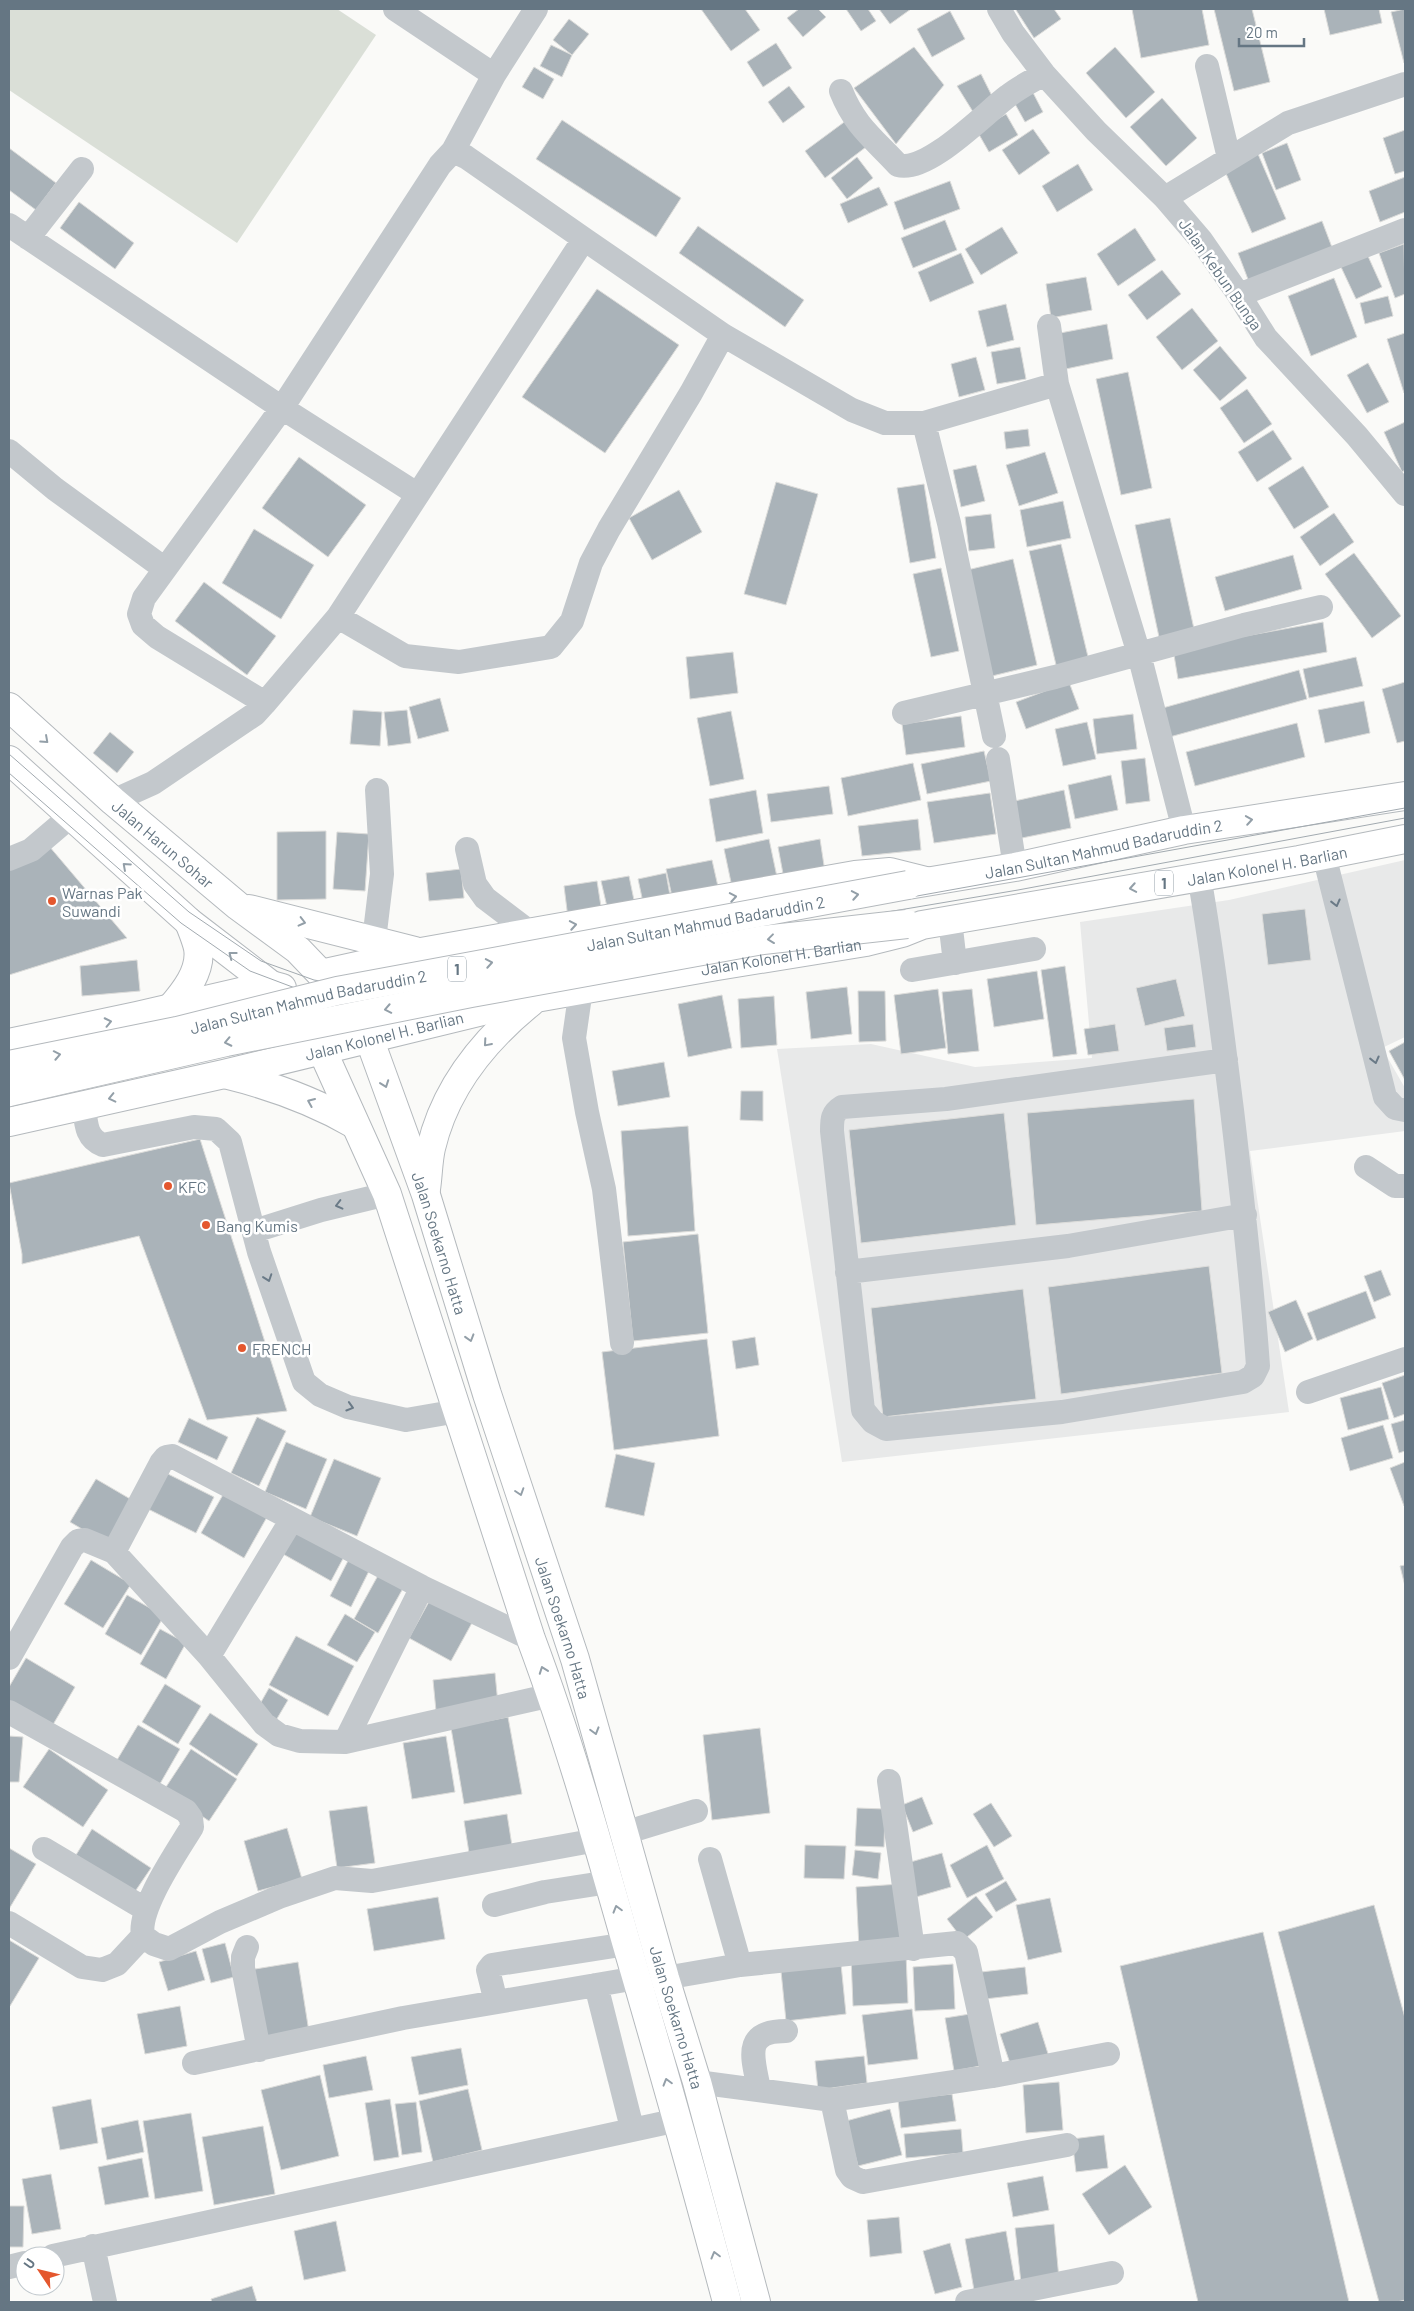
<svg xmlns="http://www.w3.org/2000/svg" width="1414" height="2311" font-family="Barlow,sans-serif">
<rect width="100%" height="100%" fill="#fafaf8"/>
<!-- built -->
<path fill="#e8e9e9" d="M1405,860V1037L1382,1048L1405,1088V1131L1250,1151L1289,1412L842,1462L777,1049L871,1044L975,1067L1092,1058L1080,922L1229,900Z"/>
<!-- green -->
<path fill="#dadfd7" d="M9,9H337L376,35L237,243L9,90Z"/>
<!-- building -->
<path fill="#aab3b9" stroke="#dcdcda" d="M701,9H745L760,30L731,51Z
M799,9H818L826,17L803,37L787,18Z
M846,9H868L876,21L861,31Z
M879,9H911L890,24Z
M1018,9H1054L1061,19L1034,38L1016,10Z
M1132,9H1202L1209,45L1141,58Z
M1214,9H1252L1270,82L1234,91Z
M1324,9H1379L1382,23L1330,35Z
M1405,9V63H1404L1391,12Z
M950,11L965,39L932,57L917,29Z
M569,19L589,34L572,55L553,40Z
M776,43L792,68L763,87L747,62Z
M551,45L572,55L562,77L540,66Z
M914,47L944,85L896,144L854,88Z
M1115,47L1155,92L1126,118L1086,73Z
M534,67L554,79L543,99L522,87Z
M981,74L993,98L975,115L957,86Z
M1029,85L1043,112L1025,122L1010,95Z
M789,86L805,107L783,123L768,102Z
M1162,98L1197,138L1166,166L1130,127Z
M1006,114L1018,135L989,152L977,131Z
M562,120L681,198L656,237L536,159Z
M847,120L866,147L825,178L805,151Z
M1033,129L1050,153L1019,175L1002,150Z
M1405,130V171L1395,174L1383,138Z
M1287,143L1301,180L1276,190L1262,153Z
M9,148L56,183L36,210L9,190Z
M1258,154L1286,219L1252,233L1224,169Z
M857,157L873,178L847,199L831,178Z
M1078,164L1093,190L1057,212L1042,186Z
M1405,177V212L1380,222L1369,191Z
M950,181L960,209L904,230L894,202Z
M879,187L888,205L848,223L840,204Z
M79,202L134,243L115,269L60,228Z
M945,220L957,250L913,268L901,238Z
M1322,221L1333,250L1249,282L1238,253Z
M698,226L804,300L785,327L679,253Z
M1002,227L1018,253L981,275L965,249Z
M1135,228L1156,260L1118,286L1097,254Z
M1404,244L1405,294L1395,298L1379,253Z
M961,253L974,283L930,302L918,272Z
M1367,254L1382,287L1356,299L1341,267Z
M1162,270L1181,294L1147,320L1128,295Z
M1086,277L1092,310L1051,318L1046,284Z
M1334,278L1357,337L1311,356L1288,296Z
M597,289L679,345L605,453L522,397Z
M1388,296L1393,316L1365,324L1360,303Z
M1006,304L1014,340L987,347L978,311Z
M1192,308L1218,341L1182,370L1156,337Z
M1107,324L1113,359L1061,370L1055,334Z
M1405,333V392L1404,393L1387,339Z
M1220,346L1247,378L1220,401L1193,370Z
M1020,347L1026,379L997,384L991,352Z
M976,357L985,390L959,397L951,364Z
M1368,363L1389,402L1367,413L1347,375Z
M1128,372L1152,488L1121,495L1096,379Z
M1247,389L1272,424L1244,443L1220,408Z
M1405,422V470L1402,472L1384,432Z
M1028,429L1030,446L1006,449L1004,432Z
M1273,430L1292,459L1257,482L1238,452Z
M1045,452L1058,493L1019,506L1006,465Z
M299,457L366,505L328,557L262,508Z
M976,465L985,501L961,507L953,470Z
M1303,466L1329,507L1294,529L1268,488Z
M776,482L818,494L786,605L744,594Z
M924,484L936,558L910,563L897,488Z
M679,490L702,532L652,560L629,518Z
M1063,501L1071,538L1027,547L1020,510Z
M1334,513L1354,542L1320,566L1300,537Z
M991,514L995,548L969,551L965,517Z
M1170,518L1194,629L1159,637L1135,525Z
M254,529L314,565L281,619L222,583Z
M1061,544L1089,661L1057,669L1029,551Z
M1354,553L1401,616L1372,638L1325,574Z
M1293,555L1302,589L1225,611L1215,577Z
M1013,559L1037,665L988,677L963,571Z
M941,568L959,651L931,657L913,574Z
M204,582L276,636L247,675L175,621Z
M1323,622L1327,652L1178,679L1173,649Z
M733,652L738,693L690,699L686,657Z
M1356,657L1363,686L1309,698L1303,669Z
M1299,670L1307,699L1166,738L1159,709Z
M1069,682L1079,709L1026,729L1016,702Z
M1405,682V741L1397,743L1382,689Z
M440,698L449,731L418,739L409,707Z
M1364,701L1370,733L1325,743L1318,710Z
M353,710L382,712L380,746L350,744Z
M407,710L411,743L388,746L384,712Z
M731,711L744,779L710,786L697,718Z
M1133,714L1137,749L1097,754L1093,719Z
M961,716L965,747L906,755L902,724Z
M1087,722L1096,759L1063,766L1055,729Z
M1297,723L1305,757L1195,786L1186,752Z
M110,732L134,752L117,773L93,753Z
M984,751L991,781L927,794L921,764Z
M1145,758L1150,801L1126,804L1121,761Z
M913,763L921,800L848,816L841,778Z
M1111,775L1118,810L1075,819L1068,785Z
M829,786L833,814L771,822L767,794Z
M756,790L763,833L716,842L709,799Z
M1064,790L1071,828L1017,839L1010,802Z
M990,793L996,834L934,843L927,802Z
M918,819L921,850L862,856L858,826Z
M326,831V899L277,900V832Z
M337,832L369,834L365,891L333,889Z
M769,839L777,877L732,887L724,849Z
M820,839L825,872L784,879L778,847Z
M49,846L127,938L9,975V864Z
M712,860L719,891L673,901L666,869Z
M461,869L464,898L429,901L426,873Z
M666,873L671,901L644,907L638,879Z
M629,876L635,905L608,911L601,881Z
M597,881L602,913L568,918L564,886Z
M1305,909L1311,960L1268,965L1262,914Z
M137,960L140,991L82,996L80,966Z
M1065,966L1077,1054L1053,1057L1041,970Z
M1037,971L1044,1019L994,1027L987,979Z
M1176,979L1185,1016L1145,1026L1136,988Z
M847,987L852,1034L811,1039L806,992Z
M938,989L946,1048L901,1054L894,995Z
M972,989L979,1051L948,1054L942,992Z
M858,991H885L886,1041L859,1042Z
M722,995L732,1048L688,1057L678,1004Z
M774,996L777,1045L741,1048L738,999Z
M1115,1024L1119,1051L1088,1055L1084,1029Z
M1193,1024L1196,1047L1167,1051L1164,1028Z
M1405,1042V1080L1389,1051Z
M664,1062L670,1097L618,1106L612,1071Z
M741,1091H763V1121L740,1120Z
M1194,1099L1202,1211L1036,1225L1027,1113Z
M1004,1113L1016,1225L861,1243L849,1130Z
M688,1126L695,1231L628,1236L621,1131Z
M200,1139L287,1411L207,1420L139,1236L22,1264V1254L9,1183Z
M698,1234L708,1333L633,1341L623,1242Z
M1209,1266L1222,1373L1061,1394L1048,1287Z
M1381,1270L1391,1295L1374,1302L1364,1276Z
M1023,1289L1036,1399L883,1417L871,1308Z
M1366,1291L1376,1318L1317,1341L1307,1313Z
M1296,1300L1313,1339L1285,1352L1268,1312Z
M755,1337L759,1365L736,1369L732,1341Z
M707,1339L719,1436L614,1450L602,1352Z
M1405,1375V1414L1394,1418L1382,1383Z
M1381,1387L1389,1419L1348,1430L1340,1398Z
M257,1417L286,1431L259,1486L231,1473Z
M189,1418L228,1437L217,1460L178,1442Z
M1405,1420V1451L1399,1453L1391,1424Z
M1383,1425L1393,1458L1350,1471L1341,1438Z
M286,1442L327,1459L306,1509L265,1492Z
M616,1454L655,1463L644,1516L605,1507Z
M334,1459L381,1478L357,1536L310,1517Z
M1405,1462V1506H1404L1390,1468Z
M166,1473L214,1497L196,1533L148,1509Z
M96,1479L132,1500L106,1543L70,1522Z
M224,1493L267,1517L244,1558L201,1533Z
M299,1527L346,1553L331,1581L283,1554Z
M352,1553L373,1563L351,1607L330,1596Z
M91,1560L131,1584L103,1628L64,1604Z
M1405,1565V1586L1400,1566Z
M381,1570L406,1583L378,1633L354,1619Z
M127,1595L164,1616L141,1655L105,1634Z
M431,1598L473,1621L451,1661L409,1638Z
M345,1614L375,1632L357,1662L327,1645Z
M160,1629L186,1643L166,1679L140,1664Z
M296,1636L354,1666L328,1716L269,1685Z
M26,1658L75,1687L51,1728L9,1703V1687Z
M495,1673L498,1704L436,1711L433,1680Z
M165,1684L201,1706L178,1744L142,1722Z
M269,1688L288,1700L275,1722L256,1711Z
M210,1713L258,1744L237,1776L189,1744Z
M508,1717L522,1794L464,1804L451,1728Z
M138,1725L180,1749L157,1789L114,1765Z
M760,1728L770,1813L712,1820L703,1735Z
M9,1736L23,1737L19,1782H9Z
M446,1736L455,1792L412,1799L403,1743Z
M49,1749L108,1790L83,1827L23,1787Z
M191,1749L237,1779L209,1821L164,1790Z
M922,1797L933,1824L913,1832L902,1805Z
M991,1803L1012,1836L994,1847L973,1814Z
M367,1806L375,1863L337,1868L329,1811Z
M857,1808L885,1809L884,1847L855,1846Z
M507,1814L513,1852L470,1859L464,1821Z
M287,1828L302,1879L258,1891L244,1841Z
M92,1829L151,1868L134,1893L76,1855Z
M805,1845L846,1846L844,1879L804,1878Z
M987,1845L1004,1879L967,1898L950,1865Z
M9,1848L36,1864L9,1909Z
M855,1850L881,1853L878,1879L852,1875Z
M942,1853L951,1887L916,1897L907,1863Z
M1006,1881L1017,1900L996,1912L985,1894Z
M900,1884L903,1945L859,1948L856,1887Z
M976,1896L993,1917L963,1940L947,1919Z
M438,1897L445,1939L374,1951L367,1909Z
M1050,1898L1062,1952L1028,1960L1016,1905Z
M1374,1905L1405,2018V2300L1397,2302H1379L1278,1932Z
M1263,1932L1349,2302H1198L1120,1966Z
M9,1940L39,1958L10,2006L9,2005Z
M225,1943L234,1977L211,1983L202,1949Z
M196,1951L205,1980L168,1991L159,1962Z
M906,1954L908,2003L853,2006L851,1956Z
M298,1962L309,2032L260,2040L249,1970Z
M841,1964L846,2014L786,2021L781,1971Z
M953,1964L955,2009L915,2011L913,1967Z
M1025,1967L1028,1994L985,1999L981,1972Z
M180,2006L187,2046L145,2054L137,2014Z
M912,2009L918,2059L868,2065L862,2015Z
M970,2014L980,2066L954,2071L945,2018Z
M1038,2022L1050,2060L1013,2072L1000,2034Z
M461,2048L468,2085L419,2095L411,2057Z
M366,2056L373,2090L329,2098L323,2065Z
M864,2056L867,2083L818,2090L815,2061Z
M320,2075L339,2156L281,2170L261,2090Z
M1059,2082L1063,2130L1026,2133L1023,2085Z
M468,2089L482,2150L433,2162L419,2101Z
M952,2094L956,2121L901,2128L898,2100Z
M91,2099L98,2143L60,2150L52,2107Z
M390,2099L399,2157L374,2161L365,2103Z
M416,2102L422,2152L402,2155L395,2104Z
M890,2109L902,2155L858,2166L846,2121Z
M191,2113L203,2191L155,2199L143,2121Z
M138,2120L144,2152L107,2160L101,2128Z
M263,2126L275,2194L214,2205L202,2137Z
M961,2129L963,2153L906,2158L904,2134Z
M1104,2135L1108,2168L1076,2172L1072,2139Z
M142,2158L149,2197L105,2205L98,2167Z
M1125,2165L1152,2207L1109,2235L1082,2194Z
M51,2174L61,2229L32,2234L22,2179Z
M1043,2176L1049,2210L1013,2217L1007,2183Z
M9,2206H24L23,2247H9Z
M899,2217L902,2253L870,2257L867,2220Z
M336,2221L346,2271L304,2280L294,2231Z
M1054,2224L1059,2279L1021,2283L1015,2228Z
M1006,2231L1015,2282L974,2290L965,2239Z
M950,2243L962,2287L935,2294L923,2251Z
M252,2286L257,2302H212L211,2299Z"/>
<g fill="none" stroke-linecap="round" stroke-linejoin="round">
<defs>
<g id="highway">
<path id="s1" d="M9,707L113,801L238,906L298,950L321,974L369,1038L426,1195L487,1394L575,1659L665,1978L697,2082L756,2302"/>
<path d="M9,760L189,922L271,985L322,1050L387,1194L531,1639C568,1738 597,1840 626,1942C661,2062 695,2182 727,2302"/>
<path id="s2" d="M908,885L1015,867L1184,830L1405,796"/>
<path d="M249,909L415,951"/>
<path d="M321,974L421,952L855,875L890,872L926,881"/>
<path d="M170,1009C184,993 202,971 198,948C196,939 192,930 189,922"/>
<path d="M9,1043L137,1016L271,985L282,988"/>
<path d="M228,1075C273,1086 314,1101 354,1124"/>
<path id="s3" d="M9,1122L224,1074L536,998L717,966L866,942L902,933L922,925L1299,860L1405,839"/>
<path d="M426,1189C428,1176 428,1161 431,1148C445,1088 484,1040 531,1002"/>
</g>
</defs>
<!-- highway casing -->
<use href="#highway" stroke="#b4b9bd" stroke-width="30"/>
<!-- minor -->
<path stroke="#c3c8cc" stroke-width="24" d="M395,9L494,75L536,9
M999,9L1013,33L1044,74L1096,131L1165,198L1201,240L1239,295L1266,338L1357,436L1405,494
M1207,66L1229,158
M841,91C855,126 873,138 898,165C927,174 985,113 1008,96C1019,87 1032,81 1044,74
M453,151L494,75
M1165,198L1288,123L1405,84
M9,225L282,408L417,494
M28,238L82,169
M584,239L723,335L852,410L885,423H924L1057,384
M1239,295L1405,230
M1049,326L1057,384L1139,654L1184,830
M924,423L949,523L994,736
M9,451L55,489L165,569
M338,617L405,656L459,662L551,647L572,621L591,563L609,529L691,393L723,335
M904,713L1055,677L1244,625L1321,607
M998,759L1015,867
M113,801L153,783L255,714L265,703L338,617L584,239L466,157L453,151L440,165L282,408L144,598L139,614L143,625L157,637L265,703
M467,849L475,884L485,898L531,933
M1324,855L1385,1097L1395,1108L1405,1110
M9,859L31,850L71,816
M1199,876C1213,954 1222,1032 1232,1110C1242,1195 1252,1280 1258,1366L1253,1376L1243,1382L1062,1412L886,1429L873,1422L863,1410L832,1131C832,1119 832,1113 842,1107L946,1099L1226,1060
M950,920L955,963
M374,940L382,874L377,790
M912,970L1034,949
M581,989L574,1038L587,1112L604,1189L622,1343
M84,1105C86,1122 85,1138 103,1145L194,1127L216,1129L230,1142L259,1252L304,1382L320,1395L348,1407L406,1420L458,1411
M1366,1167L1395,1186H1405
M254,1231L321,1210L387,1194
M847,1272L1068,1246L1245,1215
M1308,1392L1405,1359
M114,1552L161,1463L166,1457L172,1456L422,1587L531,1639
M209,1656L292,1519
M9,1658L72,1547L78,1541L85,1540L114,1552L209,1656L264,1724L279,1735L300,1741L345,1742L552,1695
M9,1712L186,1811L191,1818L192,1827C177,1852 137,1909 143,1936L154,1944L169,1949L220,1922L279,1897L335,1878L372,1881L597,1840
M345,1742L422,1587
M889,1781L913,1949
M624,1833L696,1811
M44,1849L145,1909
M710,1859L740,1965
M494,1905L545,1892L609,1882
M9,1923L82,1967L102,1970L117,1964L143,1936
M247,1947L243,1957V1968L259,2050
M665,1978L740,1965L957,1943L966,1952L993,2076
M596,1985L632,2128
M493,1990L488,1970L492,1965L627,1944
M194,2063L403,2018L637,1978
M697,2082L832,2100L993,2076L1108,2054
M759,2089C753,2058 742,2031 786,2031
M832,2100L847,2170L852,2177L863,2182L1067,2145
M93,2246L105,2302
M53,2256L678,2120
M9,2267L25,2263
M967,2302L1112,2273"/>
<!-- highway -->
<use href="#highway" stroke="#fff" stroke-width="28"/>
<!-- tram -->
<path stroke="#a2aab0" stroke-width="1" d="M9,754L189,912L261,961L314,980L343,985L381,991L418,986L1405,808
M9,773L181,923L250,971L311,994L347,1000L381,1003L421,998L632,955L1018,890L1405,818"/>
<defs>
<g id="highway-bridge">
<path id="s4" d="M9,1065L177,1031L337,991L908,885"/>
<path d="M9,1092L226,1042L471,993L763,940L907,924"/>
</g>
</defs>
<!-- highway-bridge casing -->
<use href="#highway-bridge" stroke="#b4b9bd" stroke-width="30" stroke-linecap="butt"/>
<!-- highway-bridge -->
<use href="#highway-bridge" stroke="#fff" stroke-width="28"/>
</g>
<!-- one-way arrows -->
<defs><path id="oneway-chevron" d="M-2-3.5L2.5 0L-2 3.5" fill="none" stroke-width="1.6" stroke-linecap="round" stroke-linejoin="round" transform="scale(1.25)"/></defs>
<g stroke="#939fa8">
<use href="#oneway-chevron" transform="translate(45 740) rotate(42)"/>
<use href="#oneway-chevron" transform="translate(1249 820) rotate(-9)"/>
<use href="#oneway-chevron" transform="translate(126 866) rotate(-138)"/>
<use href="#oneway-chevron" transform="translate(1133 888) rotate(170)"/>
<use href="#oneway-chevron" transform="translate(855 895) rotate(-10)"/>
<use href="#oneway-chevron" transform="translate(733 897) rotate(-10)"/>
<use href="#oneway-chevron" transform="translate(302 922) rotate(14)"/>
<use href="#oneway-chevron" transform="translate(573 925) rotate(-10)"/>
<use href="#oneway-chevron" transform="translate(771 939) rotate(173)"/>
<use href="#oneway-chevron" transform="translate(232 955) rotate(-142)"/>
<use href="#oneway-chevron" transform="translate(489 963) rotate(-10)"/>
<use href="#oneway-chevron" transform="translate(388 1009) rotate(169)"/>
<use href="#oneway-chevron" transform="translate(108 1022) rotate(-12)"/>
<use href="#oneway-chevron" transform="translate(228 1042) rotate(168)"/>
<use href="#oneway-chevron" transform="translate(487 1043) rotate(131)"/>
<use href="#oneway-chevron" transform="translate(57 1055) rotate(-11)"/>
<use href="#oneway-chevron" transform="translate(385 1084) rotate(70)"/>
<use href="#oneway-chevron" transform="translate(112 1098) rotate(167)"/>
<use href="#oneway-chevron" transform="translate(311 1102) rotate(-157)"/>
<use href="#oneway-chevron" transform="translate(470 1338) rotate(73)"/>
<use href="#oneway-chevron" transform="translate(520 1492) rotate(72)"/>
<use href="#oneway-chevron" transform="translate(543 1670) rotate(-110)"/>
<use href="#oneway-chevron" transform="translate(595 1731) rotate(74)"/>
<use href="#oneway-chevron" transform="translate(617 1909) rotate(-106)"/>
<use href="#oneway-chevron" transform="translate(667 2082) rotate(-106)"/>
<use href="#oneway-chevron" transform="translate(715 2255) rotate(-105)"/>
</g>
<g stroke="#6a7a87">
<use href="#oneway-chevron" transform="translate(1336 903) rotate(76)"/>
<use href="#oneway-chevron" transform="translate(1375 1060) rotate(76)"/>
<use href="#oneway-chevron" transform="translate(339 1205) rotate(166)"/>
<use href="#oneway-chevron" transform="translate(268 1278) rotate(71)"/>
<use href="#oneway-chevron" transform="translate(350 1407) rotate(17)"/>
</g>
<!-- markers -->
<g fill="#e4572e" stroke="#fff" stroke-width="2">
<circle cx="52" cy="901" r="5"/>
<circle cx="168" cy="1186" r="5"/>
<circle cx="206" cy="1225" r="5"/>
<circle cx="242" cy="1348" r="5"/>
</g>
<g text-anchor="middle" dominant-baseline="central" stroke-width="5" stroke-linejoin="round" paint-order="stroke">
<!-- shield labels -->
<g fill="#fff" stroke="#939fa8" stroke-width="1">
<rect x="1155" y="870.5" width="18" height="25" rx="4"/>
<rect x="448" y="956.5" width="18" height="25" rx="4"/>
</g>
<g font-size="15" font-weight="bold" fill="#657683">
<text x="1164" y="883">1</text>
<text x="457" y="969">1</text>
</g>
<!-- street labels -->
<g font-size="16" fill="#657683" stroke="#fff">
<text transform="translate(1221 274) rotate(55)">Jalan Kebun Bunga</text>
<text stroke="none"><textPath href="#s1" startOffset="206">Jalan Harun Sohar</textPath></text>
<text stroke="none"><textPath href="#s2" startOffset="199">Jalan Sultan Mahmud Badaruddin 2</textPath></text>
<text stroke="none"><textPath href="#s3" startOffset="1285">Jalan Kolonel H. Barlian</textPath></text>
<text stroke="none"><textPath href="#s4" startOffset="711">Jalan Sultan Mahmud Badaruddin 2</textPath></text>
<text stroke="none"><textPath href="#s3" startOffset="790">Jalan Kolonel H. Barlian</textPath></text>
<text stroke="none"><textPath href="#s4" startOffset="306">Jalan Sultan Mahmud Badaruddin 2</textPath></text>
<text stroke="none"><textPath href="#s3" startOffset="385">Jalan Kolonel H. Barlian</textPath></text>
<text stroke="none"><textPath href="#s1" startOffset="708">Jalan Soekarno Hatta</textPath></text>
<text stroke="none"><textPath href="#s1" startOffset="1112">Jalan Soekarno Hatta</textPath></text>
<text stroke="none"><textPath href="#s1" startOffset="1518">Jalan Soekarno Hatta</textPath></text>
</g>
<!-- poi labels -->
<g font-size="16" fill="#657683" stroke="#fff" text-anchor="start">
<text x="62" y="892">Warnas Pak<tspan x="62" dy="18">Suwandi</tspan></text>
<text x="178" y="1186">KFC</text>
<text x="216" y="1225">Bang Kumis</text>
<text x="252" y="1348">FRENCH</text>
</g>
</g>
<!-- border -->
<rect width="1414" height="2311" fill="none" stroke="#657683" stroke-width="20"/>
<!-- north arrow -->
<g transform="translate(40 2271) rotate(305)"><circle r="24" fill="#ffffff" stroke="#c1c8cd"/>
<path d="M0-4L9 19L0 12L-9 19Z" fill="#e4572e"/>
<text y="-8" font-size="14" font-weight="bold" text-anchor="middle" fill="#657683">U</text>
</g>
<!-- scale -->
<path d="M1239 38v8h65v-8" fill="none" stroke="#657683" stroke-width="2.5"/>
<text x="1246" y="38" font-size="15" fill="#657683" stroke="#ffffff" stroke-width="4" paint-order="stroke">20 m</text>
</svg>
